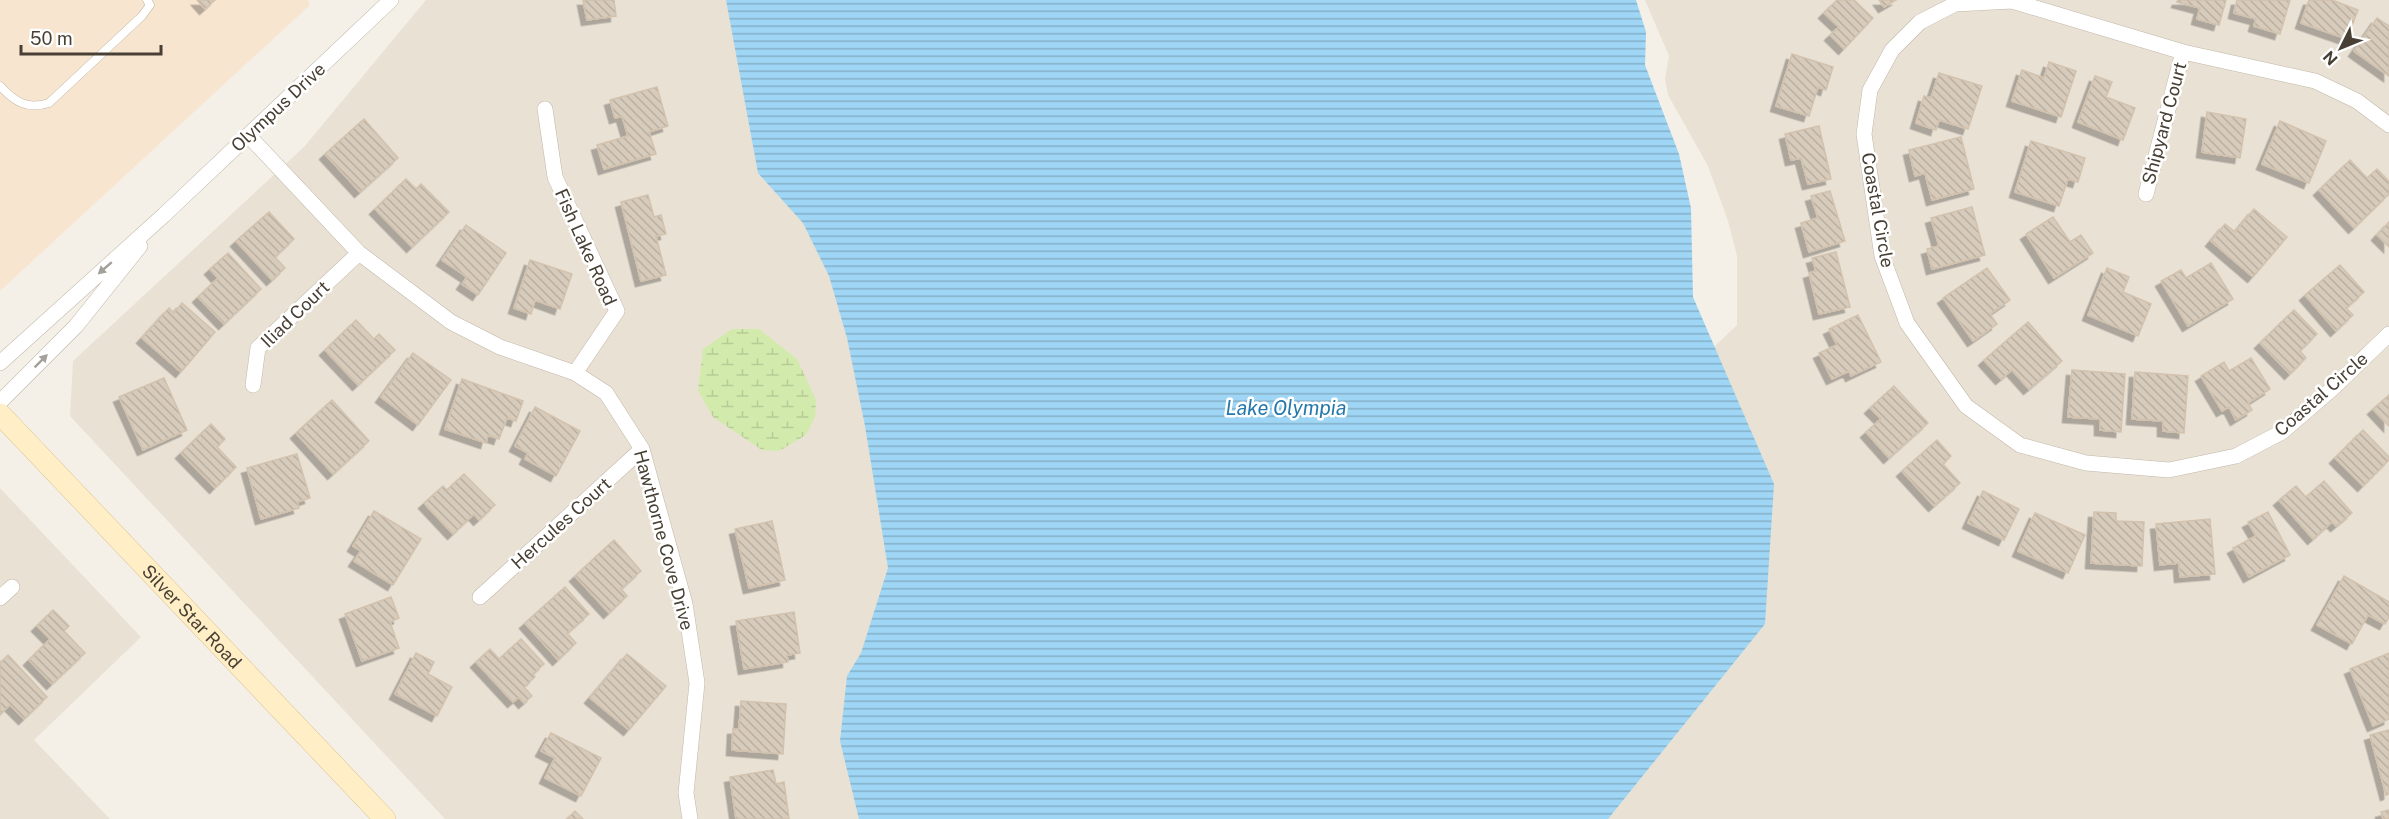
<svg xmlns="http://www.w3.org/2000/svg" width="2389" height="819" font-family="'Public Sans',sans-serif">
<defs>
<pattern id="wetland-marsh" width="20" height="14" patternUnits="userSpaceOnUse" patternTransform="scale(1.5)"><rect width="20" height="14" fill="#d2ebad"/><path d="M1 5h8M5 5V1M11 12h8M15 12V8" fill="none" stroke="#b6cb95"/></pattern>
<pattern id="water-rules" width="6" height="5" patternUnits="userSpaceOnUse" patternTransform="scale(1.5)"><rect width="6" height="5" fill="#9fd6f5"/><path d="M0 2.5h6" fill="none" stroke="#84afc7"/></pattern>
<pattern id="building-back-hatch" width="6" height="6" patternUnits="userSpaceOnUse" patternTransform="scale(1.5)"><rect width="6" height="6" fill="#d7cbbb"/><path d="M-1 5l2 2M0 0l6 6M5-1l2 2" fill="none" stroke="#baafa1"/></pattern>
<filter id="shadow"><feDropShadow dx="-5.5" dy="5.5" stdDeviation="0" flood-color="#0004"/></filter>
</defs>
<rect width="100%" height="100%" fill="#f4f0e7"/>
<!-- residential -->
<path fill="#e9e1d4" d="M426,0H1165L1598,457L1737,325V256L1728,221L1708,166L1668,95L1665,79L1669,56L1645,0H2389V819H445L70,416L73,361L304,147Z
M0,488L141,637L34,740L110,819H0Z"/>
<!-- commercial -->
<path fill="#f8e5d0" d="M0,0H308L310,5L0,291Z"/>
<!-- wetland -->
<path fill="url(#wetland-marsh)" d="M732,329H759L797,359L816,400L815,417L806,435L779,451L762,450L713,417L698,391L703,349Z"/>
<!-- water -->
<path fill="url(#water-rules)" d="M726,0H1636L1646,32L1645,65L1679,154L1691,208L1693,297L1774,484L1765,624L1608,819H859L840,741L847,676L861,653L888,568L865,426L847,338L829,276L803,223L758,173Z"/>
<!-- building -->
<path fill="url(#building-back-hatch)" stroke="#d2c2ae" stroke-width="1.5" filter="url(#shadow)" d="M197,0H215L205,9Z
M583,0H614L616,16L587,20Z
M1837,0H1854L1873,18L1844,49L1830,35L1839,27L1824,13Z
M1879,0H1896L1884,7Z
M2178,0H2226L2219,25L2197,19L2200,8L2177,2Z
M2237,0H2290L2280,34L2254,26L2256,19L2234,13Z
M2309,0H2332L2358,10L2347,39L2301,23Z
M2377,18L2389,26V76L2354,51Z
M1792,54L1833,67L1826,90L1818,87L1809,116L1776,106Z
M2049,62L2076,71L2061,117L2012,101L2022,70L2044,78Z
M1939,73L1982,86L1968,129L1939,120L1936,130L1916,123L1924,96L1931,98Z
M2095,76L2112,82L2106,97L2135,108L2123,140L2078,122Z
M657,87L668,126L649,132L656,154L604,169L597,145L628,136L622,116L615,118L610,100Z
M2207,112L2246,119L2240,158L2202,152Z
M364,119L398,158L360,192L325,154Z
M2280,121L2326,141L2309,183L2262,164Z
M1819,126L1831,179L1808,184L1801,158L1791,160L1785,134Z
M1961,137L1974,189L1932,200L1925,173L1915,176L1909,150Z
M2031,141L2085,158L2078,182L2068,179L2059,206L2015,192Z
M2350,160L2367,178L2377,169L2389,181V194L2354,228L2319,190Z
M406,179L416,189L421,184L449,212L412,247L375,209Z
M1830,191L1845,241L1809,252L1801,223L1818,218L1811,196Z
M648,195L654,217L661,215L666,234L656,236L666,275L641,281L621,202Z
M1972,207L1985,255L1932,269L1927,249L1939,246L1931,218Z
M2254,209L2287,237L2253,277L2211,241L2225,224L2235,232Z
M269,212L294,239L275,257L285,268L272,280L236,241Z
M2053,217L2070,242L2081,235L2093,253L2054,278L2026,234Z
M2389,222V247L2377,235Z
M466,225L506,253L478,295L462,284L467,277L442,260Z
M1836,252L1850,307L1819,314L1809,273L1816,271L1812,258Z
M228,253L261,289L224,324L198,297L218,278L210,269Z
M530,260L572,274L560,309L535,300L531,314L514,308Z
M2211,263L2233,299L2188,326L2161,281L2181,270L2186,278Z
M2340,265L2364,292L2346,308L2353,315L2336,331L2305,295Z
M1987,268L2010,300L1990,314L1997,324L1973,341L1943,298Z
M2107,268L2129,277L2123,292L2151,304L2138,336L2088,315Z
M182,303L215,332L181,372L142,338L169,308L174,313Z
M2294,310L2317,334L2300,351L2306,358L2290,374L2260,343Z
M1858,315L1881,362L1851,376L1849,371L1832,379L1819,353L1837,345L1829,329Z
M356,320L374,339L379,334L395,350L358,385L325,350Z
M2028,322L2062,361L2029,389L2012,370L2001,379L1984,360Z
M413,353L451,380L418,425L381,397Z
M2251,358L2270,389L2248,403L2252,410L2236,420L2229,407L2222,411L2201,376L2224,362L2229,371Z
M2072,370L2125,374L2121,432L2100,430V419L2068,417Z
M2135,372L2188,376L2184,433L2163,431V421L2132,419Z
M164,378L187,430L143,450L119,397Z
M462,379L523,401L516,421L507,418L499,439L488,435L486,443L445,429Z
M1894,386L1928,423L1889,458L1866,432L1881,419L1870,408Z
M2389,395V426L2373,409Z
M332,400L369,441L333,474L296,433Z
M535,407L580,431L556,476L525,459L528,453L515,446Z
M211,424L225,439L217,447L236,467L215,488L181,453Z
M2363,430L2389,457V460L2363,486L2335,458Z
M1937,440L1951,456L1943,464L1960,483L1934,506L1902,471Z
M297,454L310,498L297,502L299,508L261,519L247,468Z
M464,474L495,505L479,520L474,514L453,534L424,503L443,486L447,490Z
M2324,481L2352,513L2336,526L2332,522L2313,539L2279,500L2296,486L2306,497Z
M1983,491L2019,509L2004,540L1968,523Z
M374,511L421,539L393,585L354,561L361,551L353,546Z
M2094,512L2116,513V521L2144,522L2142,566L2091,563Z
M2268,512L2290,555L2249,577L2233,548L2256,536L2248,522Z
M2035,513L2085,535L2068,573L2018,551Z
M2210,519L2215,574L2180,577L2179,563L2160,565L2156,524Z
M772,521L785,580L749,588L735,529Z
M614,540L641,571L621,589L627,596L609,613L575,576Z
M2344,576L2389,602V617L2385,624L2368,615L2352,644L2317,625Z
M565,587L589,614L567,633L576,643L558,660L525,623Z
M391,597L399,618L390,622L399,648L362,661L345,614Z
M53,610L69,626L64,631L85,653L52,684L29,660L50,639L37,626Z
M794,612L800,653L787,655L788,662L744,669L736,621Z
M521,639L544,664L533,674L535,677L524,687L532,696L524,703L519,697L513,702L476,662L490,649L499,659Z
M416,653L434,662L428,674L452,687L437,716L395,694Z
M2389,653V719L2373,726L2350,669Z
M627,654L666,686L629,730L590,698Z
M8,655L47,697L24,719L10,705L0,714V663Z
M741,701L786,704L783,754L732,750L733,729H739Z
M2389,730V794L2386,795L2370,735Z
M551,733L601,758L581,796L545,778L555,758L541,751Z
M773,770L776,784L784,782L789,819H736L730,777Z
M2389,810V819H2383L2381,812Z
M575,811L583,819H567Z"/>
<g fill="none" stroke-linecap="round" stroke-linejoin="round">
<defs>
<path id="lane" d="M0,86C15,102 27,110 49,103L142,16L150,5L147,0"/>
<path id="street" d="M545,109L555,177L617,311L575,373
M2389,125L2357,101L2315,81L2183,52L2012,1L1955,4L1920,22L1892,50L1870,90L1864,134L1882,256L1907,323L1966,406L2020,445L2086,463L2169,470L2236,456L2282,432L2333,388L2389,334
M248,135L359,253L451,322L500,347L575,373L606,393L642,449L685,604L697,683L686,793L690,819
M2146,194L2183,52
M0,363L164,215L391,0
M253,385L258,348L359,253
M0,402L76,326L140,246
M480,597L642,449
M0,598L12,587"/>
<g id="secondary">
<path id="s1" d="M0,414L385,819"/>
</g>
</defs>
<!-- lane casing -->
<use href="#lane" stroke="#c1b7a8" stroke-width="9"/>
<!-- street casing -->
<use href="#street" stroke="#c1b7a8" stroke-width="16"/>
<!-- secondary casing -->
<use href="#secondary" stroke="#dbc595" stroke-width="22"/>
<!-- lane -->
<use href="#lane" stroke="#fff" stroke-width="8"/>
<!-- street -->
<use href="#street" stroke="#fff" stroke-width="15"/>
<!-- secondary -->
<use href="#secondary" stroke="#ffeec6" stroke-width="21"/>
</g>
<!-- one-way arrows -->
<defs><path id="oneway-solid" d="M-6-.8H1V-3.2L6.5 0L1 3.2V.8H-6Z" transform="scale(1.5)"/></defs>
<g fill="#a4a09a">
<use href="#oneway-solid" transform="translate(105 268) rotate(139)"/>
<use href="#oneway-solid" transform="translate(41 361) rotate(-45)"/>
</g>
<g text-anchor="middle" dominant-baseline="central" stroke-width="5" stroke-linejoin="round" paint-order="stroke">
<!-- street labels -->
<g font-size="18" fill="#484035" stroke="#fff">
<text transform="translate(278 107) rotate(-43)">Olympus Drive</text>
<text transform="translate(2164 123) rotate(-75)">Shipyard Court</text>
<text transform="translate(1878 210) rotate(80)">Coastal Circle</text>
<text transform="translate(586 247) rotate(66)">Fish Lake Road</text>
<text transform="translate(295 314) rotate(-44)">Iliad Court</text>
<text transform="translate(2321 394) rotate(-41)">Coastal Circle</text>
<text transform="translate(561 523) rotate(-42)">Hercules Court</text>
<text transform="translate(664 540) rotate(75)">Hawthorne Cove Drive</text>
<text stroke="none"><textPath href="#s1" startOffset="279">Silver Star Road</textPath></text>
</g>
<!-- water labels -->
<g font-size="20" font-style="italic" fill="#2578aa" stroke="#fff">
<text x="1286" y="408">Lake Olympia</text>
</g>
</g>
<!-- north arrow -->
<g transform="translate(2341 48) rotate(227)" stroke="#ffffff" stroke-width="4.5" paint-order="stroke">
<path d="M0-4.5L10 22L0 15L-10 22Z" fill="#484035"/>
<text y="-9" font-size="16" font-weight="bold" text-anchor="middle" fill="#484035">N</text>
</g>
<!-- scale -->
<path d="M21 45v9h140v-9" fill="none" stroke="#484035" stroke-width="3"/>
<text x="30" y="45" font-size="18" fill="#484035" stroke="#ffffff" stroke-width="4.5" paint-order="stroke">50 m</text>
</svg>
